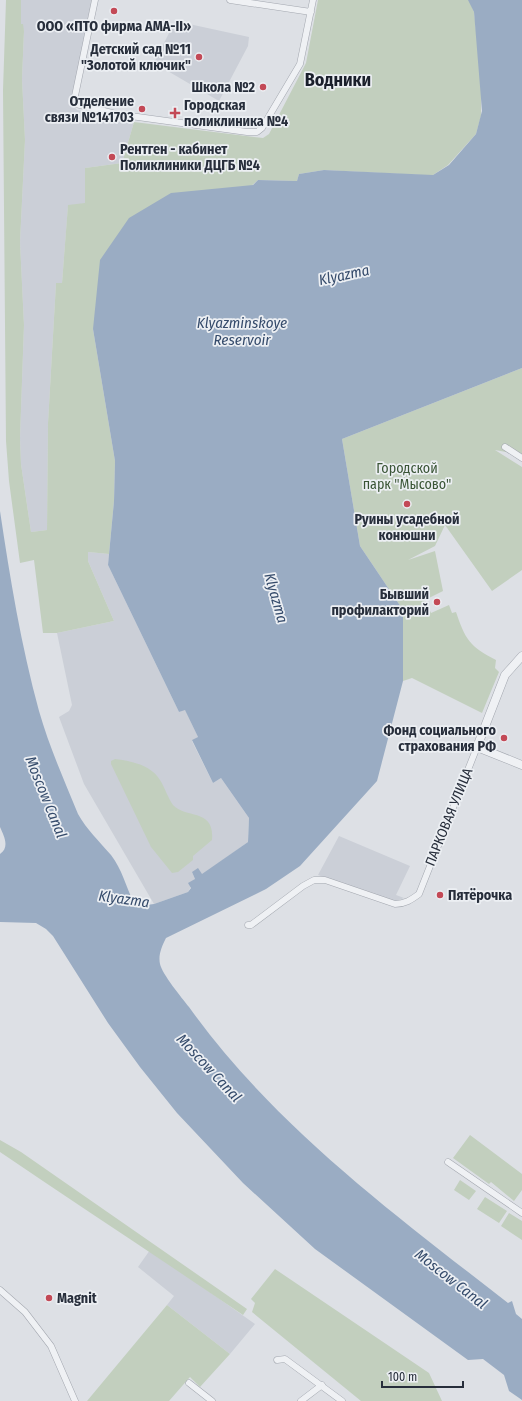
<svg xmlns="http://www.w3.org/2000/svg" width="522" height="1401" font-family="'Fira Sans Condensed',sans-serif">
<rect width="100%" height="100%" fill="#dde0e5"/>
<!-- built -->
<path fill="#cbcfd7" d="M21,0H92L71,103L77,110L134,122L122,163L85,168V204L68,206L62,283H56L48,423L47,530L31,532L21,464L20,438L24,325L20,242L25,140L22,79L24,31L21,24Z
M175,21L249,37L248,46L219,101L154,63Z
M88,552L109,554L108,565L179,712L185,709L198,737L192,741L213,783L221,778L249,818L248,842L202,875L192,872L195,879L188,892L154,904L84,784L59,717L69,711L72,705L57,633L114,621L88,561Z
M339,836L410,866L396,895L404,898L396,901L387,900L318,875Z
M150,1250L255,1324L230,1354L167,1305L174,1296L138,1267Z"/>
<!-- green -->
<path fill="#c2cfbe" d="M6,0H21V24H23L24,31L22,79L25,140L20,242L24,325L20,438L21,464L31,532L47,530L48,423L56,283H62L68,205L85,203V168L122,163L134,122L263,138L269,134L306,63L318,0H469L474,12L481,77V116L476,134L448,165L433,175H421L324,170L299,174L297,181L258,180L93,329L115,461L114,501L109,554L88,552V561L114,621L57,633H43L34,560L20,563L9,481L6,441L3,90Z
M522,368V455L495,450L522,467V570L492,591L445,525L435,546L408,560L435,551L443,591L425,600L431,613L449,605L452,613L456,612C465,639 470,647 496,660L495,668L499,672L482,713L412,678L403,681V610L360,546L342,439Z
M115,759C131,761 151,765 160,780C165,788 168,798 173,805C186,819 215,808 212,840L193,856V860L178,872L172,873L151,847L111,764V761Z
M470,1135L522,1174V1190L514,1201L491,1182L489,1184L453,1158Z
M0,1140L21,1152L247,1309L243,1315C162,1260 81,1207 0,1152Z
M460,1180L476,1191L469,1200L454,1190Z
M485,1197L507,1211L499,1223L477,1209Z
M509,1213L522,1221V1240L501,1226Z
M275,1269L429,1373L442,1401H361L252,1312L255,1303L251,1299Z
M167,1305L230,1354L200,1387L190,1377L169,1401H87Z"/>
<!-- water -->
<path fill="#9aacc3" d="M468,0H522V368L342,439L360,546L403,610V681L377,781L300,866L266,889L166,938C162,946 158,955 160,964C162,974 182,998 189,1007C274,1126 394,1214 508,1303L512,1301L516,1314L522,1319V1400L509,1391L504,1375L483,1359L468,1360L315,1249L243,1183L177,1113L140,1067L108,1023L53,936L46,929L36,923L0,922V854C10,847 4,836 0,827V511C10,578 21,645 39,711C49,746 64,780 78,814C87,830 99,841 111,855C122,869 126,887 134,903L139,906L154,904L188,892L191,888L188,883L195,879L192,872L198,868L202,874L248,842L249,818L221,778L213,783L192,740L198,737L185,710L179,712L108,565L114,501L115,461L93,329L100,260L129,218L171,193L253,185L258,180L297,181L299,174L324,170L433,175L449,165L476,134L482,111L474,12Z"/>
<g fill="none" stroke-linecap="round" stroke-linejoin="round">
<defs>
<path id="minor" d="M95,0L75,96L76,104L116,114L247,132H257L262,128L300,64L313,0
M230,0L311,12
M505,447L522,458
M248,925H251L303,886L314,880H325L395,904C405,904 411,900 419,894L477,747
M448,1162L522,1213
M0,1290L25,1312L51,1346L75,1401
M277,1360L285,1359L342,1401
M189,1383L212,1401
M301,1401L322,1385"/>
<path id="tertiary" d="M522,656L505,675L477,747L522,765"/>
</defs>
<!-- minor casing -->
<use href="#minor" stroke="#a3a7af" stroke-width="7"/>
<!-- tertiary casing -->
<use href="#tertiary" stroke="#a3a7af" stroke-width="9"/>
<!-- minor -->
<use href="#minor" stroke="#eff1f4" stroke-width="6"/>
<!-- tertiary -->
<use href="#tertiary" stroke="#eff1f4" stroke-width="8"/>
</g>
<!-- markers -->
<g fill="#c34956" stroke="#eceff3" stroke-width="1.5">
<circle cx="114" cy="11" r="4"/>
<circle cx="199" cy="57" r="4"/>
<circle cx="263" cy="87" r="4"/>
<circle cx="142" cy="109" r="4"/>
<path d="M173 107h4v4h4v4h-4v4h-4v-4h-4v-4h4z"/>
<circle cx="112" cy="157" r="4"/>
<circle cx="407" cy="504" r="4"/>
<circle cx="437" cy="602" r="4"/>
<circle cx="504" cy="738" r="4"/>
<circle cx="440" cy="895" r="4"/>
<circle cx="49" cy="1298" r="4"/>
</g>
<g text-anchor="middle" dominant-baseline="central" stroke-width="3.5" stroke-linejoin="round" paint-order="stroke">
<!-- poi labels -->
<g font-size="14" font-weight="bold" fill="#272e3b" stroke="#eceff3" text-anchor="end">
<text x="114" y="26" text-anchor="middle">ООО «ПТО фирма АМА-II»</text>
<text x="191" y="49">Детский сад №11<tspan x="191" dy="16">"Золотой ключик"</tspan></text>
<text x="255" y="87">Школа №2</text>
<text x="134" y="101">Отделение<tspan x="134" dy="16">связи №141703</tspan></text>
<text x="184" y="105" text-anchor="start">Городская<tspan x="184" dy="16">поликлиника №4</tspan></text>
<text x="120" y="149" text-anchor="start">Рентген - кабинет<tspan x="120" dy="16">Поликлиники ДЦГБ №4</tspan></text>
<text x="407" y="519" text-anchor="middle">Руины усадебной<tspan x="407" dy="16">конюшни</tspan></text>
<text x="429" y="594">Бывший<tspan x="429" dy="16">профилакторий</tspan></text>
<text x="496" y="730">Фонд социального<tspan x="496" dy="16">страхования РФ</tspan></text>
<text x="448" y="895" text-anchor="start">Пятёрочка</text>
<text x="57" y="1298" text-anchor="start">Magnit</text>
</g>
<!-- park labels -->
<g font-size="14" fill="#3a5536" stroke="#eceff3">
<text x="407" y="468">Городской<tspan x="407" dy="16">парк "Мысово"</tspan></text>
</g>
<!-- street labels -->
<g font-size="14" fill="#272e3b" stroke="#eceff3">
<text transform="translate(449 817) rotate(-68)">ПАРКОВАЯ УЛИЦА</text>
</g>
<!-- water labels -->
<g font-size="15" font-style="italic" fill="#354b6b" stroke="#eceff3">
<text transform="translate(344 275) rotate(-12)">Klyazma</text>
<text x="242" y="323">Klyazminskoye<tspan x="242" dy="17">Reservoir</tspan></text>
<text transform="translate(276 598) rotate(74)">Klyazma</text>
<text transform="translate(46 797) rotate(68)">Moscow Canal</text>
<text transform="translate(124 899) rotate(8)">Klyazma</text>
<text transform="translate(209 1068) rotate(47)">Moscow Canal</text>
<text transform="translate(451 1279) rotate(38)">Moscow Canal</text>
</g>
<!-- district labels -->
<g font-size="18" font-weight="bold" fill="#1a1f2b" stroke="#eceff3">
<text x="338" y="80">Водники</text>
</g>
</g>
<!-- scale -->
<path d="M382 1381v6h81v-6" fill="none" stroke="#272e3b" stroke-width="2"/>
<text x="388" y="1381" font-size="12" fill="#272e3b" stroke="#eceff3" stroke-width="3" paint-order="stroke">100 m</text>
</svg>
